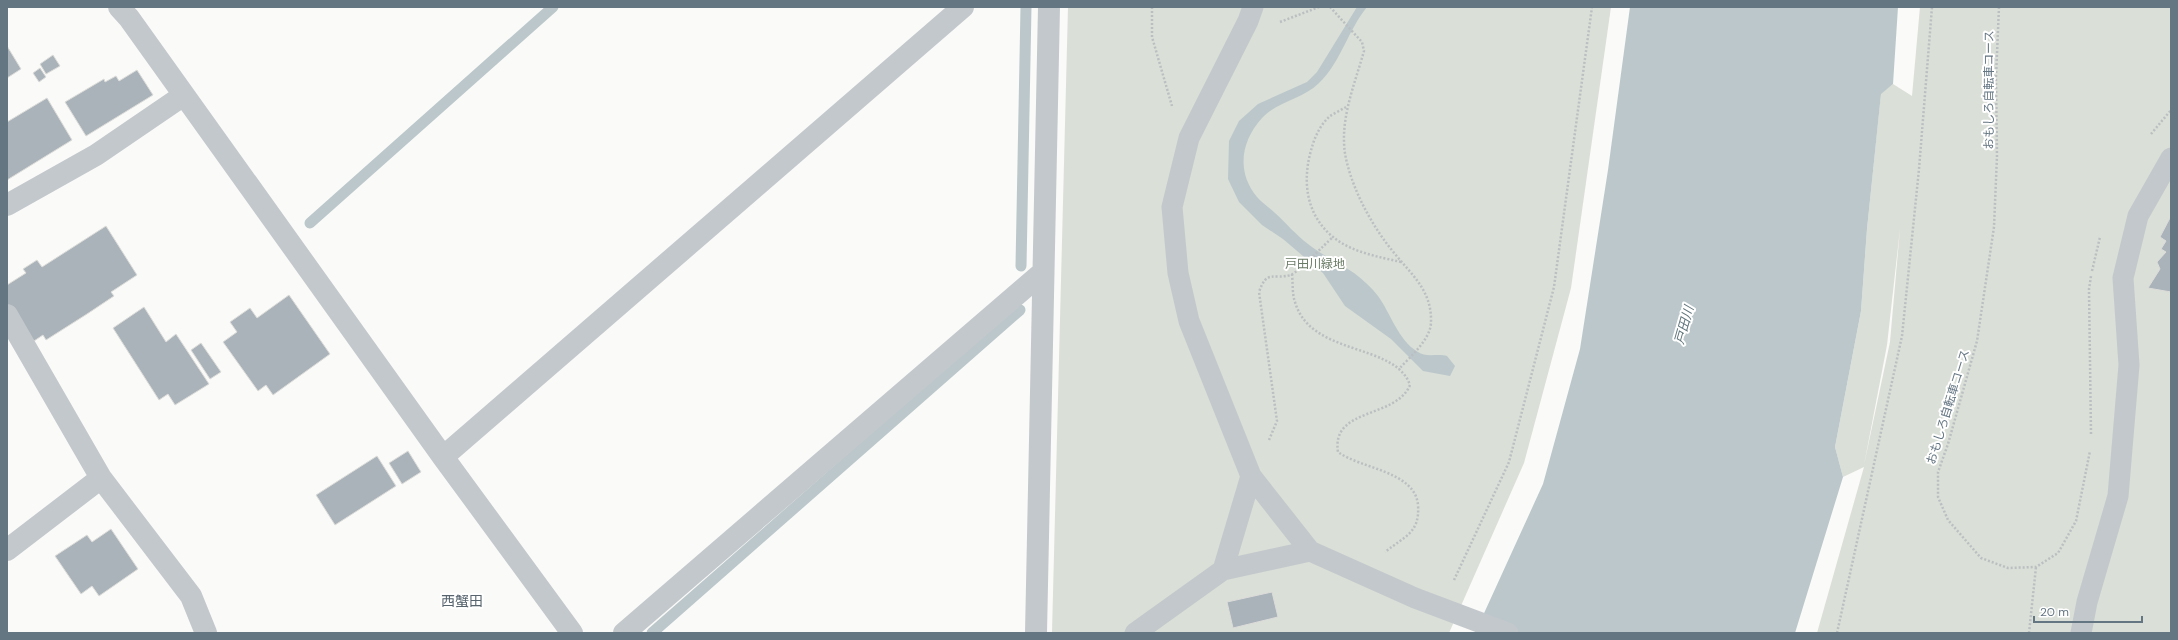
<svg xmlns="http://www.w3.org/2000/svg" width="2178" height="640" font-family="'DM Sans','Noto Sans JP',sans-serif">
<rect width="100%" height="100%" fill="#fafaf8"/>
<!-- green -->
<path fill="#dadfd7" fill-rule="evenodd" d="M1068,7H1611L1571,288L1524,463L1449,633H1052Z
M1920,7H2171V633H1817L1864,467L1843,477L1835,447L1861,311L1867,229L1881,93L1893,84L1912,96ZM1900,229L1890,342L1864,465L1887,345Z"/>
<!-- water -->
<path fill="#bbc7cb" d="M1357,7H1367C1348,30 1341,62 1319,83C1303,99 1278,101 1262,118C1241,141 1236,172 1257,197C1262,203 1269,207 1275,213C1286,223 1296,235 1308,244C1322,255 1339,263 1354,273C1363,280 1371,287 1378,296C1391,314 1398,340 1418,352C1426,358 1438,353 1447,356L1455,366L1450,376L1423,371L1391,339L1345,306L1323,273L1283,239L1262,225L1239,202L1228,179L1229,141L1239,121L1258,104L1307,82L1317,72Z
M1630,7H1898L1893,84L1881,94L1867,229L1861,311L1835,447L1843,477L1795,633H1475L1543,484L1580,349L1608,170Z"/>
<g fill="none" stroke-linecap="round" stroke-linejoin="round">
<!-- stream -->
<path stroke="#bbc7cb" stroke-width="11" d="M310,223L553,7
M1021,266L1026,7
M652,633L1020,310"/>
</g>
<!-- building -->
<path fill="#aab3b9" stroke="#dcdcda" d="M7,46L21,69L7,78Z
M53,55L60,66L46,74L40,64Z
M40,68L46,77L39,82L33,73Z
M137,70L153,95L86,136L65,102L104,79L105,82L116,76L119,81Z
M47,98L72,140L7,180V122Z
M2171,216V292L2148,288L2160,269L2157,262L2166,252L2161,249L2166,241L2160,237Z
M106,226L137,275L111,292L114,296L87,314L46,340L43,335L31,343L7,304V285L26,273L23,269L37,260L42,267Z
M289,295L330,354L273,395L266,385L258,391L223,342L237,332L230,322L250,308L257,318Z
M144,307L166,342L176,334L209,384L175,405L168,394L159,400L113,328Z
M201,343L221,372L210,379L191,350Z
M408,451L421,472L402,484L389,463Z
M377,456L396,486L335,525L316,495Z
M111,529L138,569L99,596L92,586L81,594L55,556L87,535L92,542Z
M1272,592L1278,617L1233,628L1227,602Z"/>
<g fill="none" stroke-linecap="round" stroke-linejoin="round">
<!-- path -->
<path stroke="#bbbfc2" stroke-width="2.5" stroke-dasharray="2 2" stroke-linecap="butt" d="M1152,7V37L1172,106
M1330,7L1362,42L1364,51C1354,87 1337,125 1347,163C1355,195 1374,229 1395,254C1412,275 1432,291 1431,322C1431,339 1410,357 1399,369
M1999,7L1996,77L1997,156L1994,227L1977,341L1948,444L1938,472V497L1948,520L1981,558L2008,568L2036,567L2058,553L2076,521L2090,451
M1280,22L1319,7
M1346,107C1341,110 1335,113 1330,116C1321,124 1315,136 1312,147C1302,179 1305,214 1333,237C1351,252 1379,257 1401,262
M2151,134L2171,110
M2092,271L2100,237
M1292,274C1293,283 1292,294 1295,302C1311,357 1395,342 1410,385C1396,419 1331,407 1338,452C1361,469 1415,471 1418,505C1420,533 1405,536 1385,552
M2091,434L2089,289L2091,276
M1269,440L1277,421L1259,292C1267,269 1273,280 1291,275C1298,272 1325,244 1333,237
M1454,580L1509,462L1554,287L1592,7
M1837,633L1902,336L1919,169L1932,7
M2029,633L2036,567"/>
<!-- lane -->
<path stroke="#c3c8cc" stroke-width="21" d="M1310,551L1415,598L1508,633
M1223,570L1251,476
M1135,633L1223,570L1310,551L1251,476L1189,321L1178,273L1172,207L1189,138L1248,21L1253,7
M2081,633L2087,602L2118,496L2129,365L2123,278L2138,216L2171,158"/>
<!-- street -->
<path stroke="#c3c8cc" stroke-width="22" d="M119,7L129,18L443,457L572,633
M7,205L96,155L184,95
M7,315L101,478L191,596L206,633
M443,457L963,7
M7,550L101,478
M624,633L1043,272
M1036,633L1049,7"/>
</g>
<g text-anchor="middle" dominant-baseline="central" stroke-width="4" stroke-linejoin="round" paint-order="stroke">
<!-- street labels -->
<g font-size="12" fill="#657683" stroke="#fff">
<text transform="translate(1989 90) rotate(-90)">おもしろ自転車コース</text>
<text transform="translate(1948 407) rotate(-73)">おもしろ自転車コース</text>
</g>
<!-- park labels -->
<g font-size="12" fill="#687a64" stroke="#fff">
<text x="1315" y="264">戸田川緑地</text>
</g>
<!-- water labels -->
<g font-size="13" font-style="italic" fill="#60757c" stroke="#fff">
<text transform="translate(1684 325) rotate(-74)">戸田川</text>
</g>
<!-- quarter labels -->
<g font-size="14" fill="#57646e" stroke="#fff">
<text x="462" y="601">西蟹田</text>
</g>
</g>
<!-- border -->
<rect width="2178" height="640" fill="none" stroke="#657683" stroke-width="16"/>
<!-- scale -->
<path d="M2034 616v6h108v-6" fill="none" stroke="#657683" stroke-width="2"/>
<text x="2040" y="616" font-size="12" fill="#657683" stroke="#ffffff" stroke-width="3" paint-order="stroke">20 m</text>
</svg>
